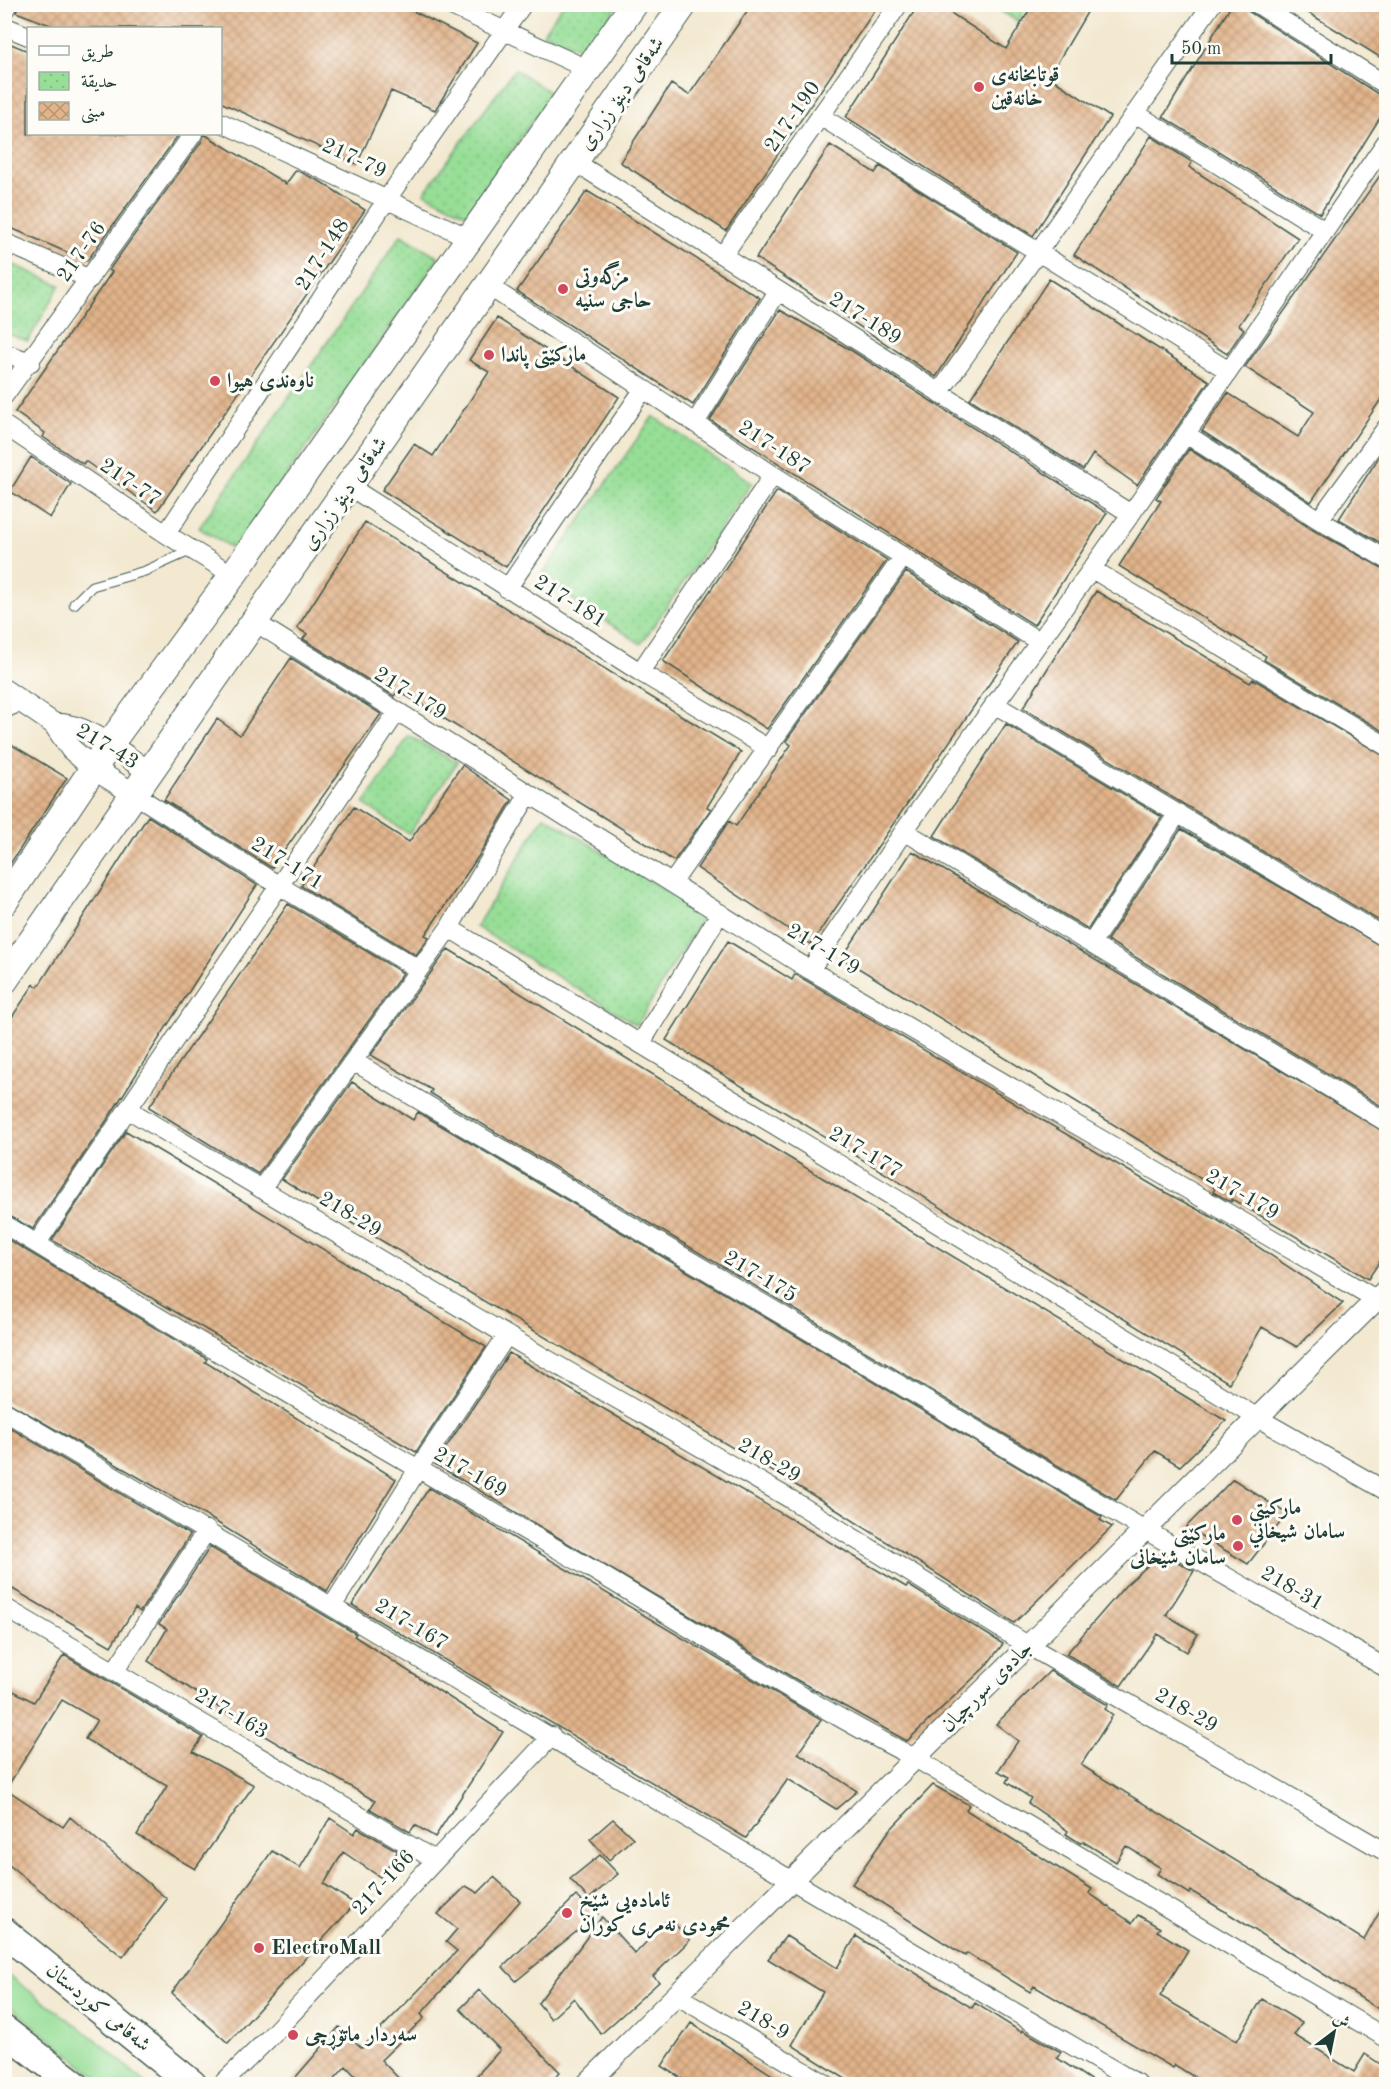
<svg xmlns="http://www.w3.org/2000/svg" width="1391" height="2089" font-family="'Old Standard TT',Amiri,serif">
<defs>
<pattern id="park-dots" width="8" height="8" patternUnits="userSpaceOnUse" patternTransform="scale(1.5)"><rect width="8" height="8" fill="#97de97"/><path d="M2 2h.1M6 6h.1" fill="none" stroke="#82bf83" stroke-width="1.8" stroke-linecap="round"/></pattern>
<pattern id="building-cross-hatch" width="8" height="8" patternUnits="userSpaceOnUse" patternTransform="scale(1.5)"><rect width="8" height="8" fill="#e2b48b"/><path d="M0 0l8 8M0 8l8-8" fill="none" stroke="#b79472"/></pattern>
</defs>
<rect width="100%" height="100%" fill="#fdfcf7"/>
<filter id="ink" filterUnits="userSpaceOnUse"><feTurbulence type="fractalNoise" baseFrequency=".0167" numOctaves="2"/><feDisplacementMap in="SourceGraphic" scale="12" xChannelSelector="R" yChannelSelector="G"/><feConvolveMatrix kernelMatrix="1 2 1 2 8 2 1 2 1" color-interpolation-filters="sRGB"/></filter>
<filter id="wash" filterUnits="userSpaceOnUse"><feTurbulence type="fractalNoise" baseFrequency=".008" numOctaves="4" result="noise"/><feDisplacementMap in="SourceGraphic" scale="24" xChannelSelector="R" yChannelSelector="G"/><feGaussianBlur stdDeviation="1.35" result="paint"/><feColorMatrix in="noise" values="0 0 0 0 0 0 0 0 0 0 0 0 0 0 0 0 0 1.4 0 .05"/><feComposite in="paint" operator="in"/></filter>
<g filter="url(#wash)">
<rect width="100%" height="100%" fill="#f3e9d1"/>
<!-- grass -->
<path fill="#97de97" stroke="#5b8e66" stroke-width="1.5" d="M4,1972L103,2045L146,2084H105L5,2002Z"/>
<!-- park -->
<path fill="url(#park-dots)" stroke="#5b8e66" stroke-width="1.5" d="M563,5H618L586,51L543,33Z
M991,5H1028L1017,21Z
M515,69L552,94L466,214L424,193Z
M401,235L439,257L235,550L199,528Z
M5,261L60,285L28,341L5,333Z
M653,416L752,483L641,644L540,578Z
M409,736L457,763L409,834L364,804Z
M544,816L704,914L637,1025L476,927Z"/>
<g id="blocks">
<!-- building -->
<path fill="url(#building-cross-hatch)" d="M19,4H399L477,43L435,110L391,91L357,164L220,102V28H58L16,12Z
M752,4H879L726,231L620,162L671,84L689,95Z
M919,4H937L1006,49L1033,4H1092L1049,77L1110,117L1033,236L846,117Z
M1232,4H1237L1386,99V108L1320,214L1163,117Z
M1294,4H1386V61L1346,36Z
M4,41L28,51V134H179L87,261L4,225Z
M204,134L286,184L296,170L321,182L365,210L157,511L85,461L83,464L43,437L45,433L15,412L112,272L109,270L202,141Z
M1151,136L1192,162L1189,167L1298,238L1239,325L1244,329L1227,354L1074,255Z
M830,145L875,173L880,166L1017,252L936,377L756,258Z
M1386,167V392L1311,502L1202,431L1228,393L1298,437L1314,412L1245,367Z
M587,191L760,298L693,405L517,291Z
M1049,279L1209,381L1137,485L1093,454L1083,470L970,399Z
M780,310L849,349L1107,513L1034,625L710,420Z
M497,318L619,397L506,567L382,490L414,444L433,456L489,372L469,360Z
M1386,446V546L1339,519Z
M1189,449L1313,530L1386,570V733L1264,660L1266,656L1119,566L1161,501L1156,498Z
M31,457L71,484L50,518L10,491Z
M777,491L887,560L767,729L663,661Z
M365,522L741,752L707,807L711,809L674,861L419,703L398,691L394,696L303,639L307,634L297,628Z
M906,572L1018,642L811,944L697,868L729,821L736,826L791,745L786,741Z
M1096,591L1250,683L1253,679L1386,757V925L1023,708Z
M291,658L381,714L272,868L164,800L217,719L240,735Z
M1006,724L1162,817L1088,929L934,836Z
M4,740L67,778L4,873Z
M462,765L512,800L480,854L425,935L429,937L416,955L301,886L354,807L409,842Z
M148,816L257,885L107,1120L33,1229L4,1213V1029L34,984L38,987Z
M1181,829L1386,949V1109L1107,940Z
M912,851L1386,1133V1252L1368,1279L1232,1199L1231,1202L1213,1192L1215,1188L1178,1164L842,958Z
M288,904L403,973L258,1174L149,1107Z
M728,941L792,980L795,974L1161,1190L1219,1221L1343,1303L1297,1347L1262,1327L1229,1383L666,1040Z
M448,949L768,1145L1226,1421L1180,1466L1155,1451L1116,1500L430,1093L432,1090L371,1055Z
M352,1082L413,1120L418,1112L1102,1517L1100,1520L1112,1527L1014,1623L821,1500L350,1222L282,1179Z
M126,1131L486,1347L416,1452L52,1240Z
M4,1237L207,1359L205,1362L396,1479L327,1591L213,1520L4,1400Z
M509,1353L906,1587L908,1585L1003,1644L985,1667L907,1741L797,1680L435,1464Z
M4,1424L190,1535L140,1612L135,1608L111,1646L4,1584Z
M1233,1479L1287,1514L1248,1564L1186,1527Z
M429,1488L821,1720L798,1753L857,1791L836,1809L788,1779L746,1838L352,1605Z
M210,1547L356,1634L354,1636L503,1732L435,1837L415,1825L410,1832L370,1809L375,1801L241,1722L148,1661L167,1629L159,1624Z
M1162,1553L1194,1571L1166,1615L1198,1634L1187,1652L1157,1634L1121,1686L1066,1654L1125,1586Z
M64,1655L203,1737L193,1752L254,1785L195,1869L137,1835L167,1786L85,1739L97,1720L62,1700L6,1789L63,1827L70,1817L167,1899L123,1957L4,1861V1686L34,1702Z
M1050,1671L1108,1705L1105,1709L1113,1715L1081,1765L1364,1940L1386,1900V2014L1234,1917L1191,1891L1189,1894L1157,1874L1161,1868L1126,1846L1116,1862L1082,1841L1080,1843L1066,1834L1068,1831L1028,1803L1031,1798L1006,1782L1009,1777L998,1771L1018,1741L996,1724Z
M933,1785L969,1805L966,1810L1092,1889L1089,1893L1132,1923L1138,1915L1160,1928L1157,1931L1188,1950L1160,1996L1237,2041L1262,1999L1302,2023L1294,2035L1354,2072L1365,2054L1386,2068L1376,2085H1207L1175,2065L1173,2068L1034,1986L1030,1992L967,1953L965,1956L852,1884L889,1831Z
M330,1818L354,1834L358,1828L398,1851L380,1877L343,1852L324,1884L355,1904L228,2043L172,1993L272,1851L300,1868Z
M613,1819L633,1838L609,1860L590,1839Z
M600,1855L618,1874L589,1899L570,1879Z
M494,1877L520,1901L421,2014L424,2018L381,2060L405,2085H364L346,2066L329,2085H289L339,2027L362,2048L457,1951L446,1942L457,1929L438,1914L466,1886L478,1893Z
M576,1896L598,1914L516,1981L503,1967Z
M602,1917L635,1954L669,1918L690,1940L653,1976L659,1982L601,2034L574,1998L551,2019L538,2003Z
M786,1936L837,1968L856,1936L972,2008L975,2003L1021,2032L1022,2030L1061,2052L1057,2058L1098,2085H855L792,2045L823,1992L768,1959Z
M479,1990L560,2072L547,2085H468L500,2050L460,2009Z
M691,2023L710,2035L788,2085H692L662,2066Z"/>
</g>
</g>
<g filter="url(#ink)">
<use href="#blocks" fill-opacity="0" stroke="#3f574c" stroke-width="1.5"/>
<g fill="none" stroke-linecap="round" stroke-linejoin="round">
<defs>
<path id="service" d="M74,604L92,586L145,571L192,550"/>
<path id="minor" d="M447,4L587,69
M1257,4L1386,85
M4,11L8,4
M4,26L28,36
M1135,113L1325,231
M820,116L1229,371
M220,122L469,238
M575,162L1131,514
M4,242L90,279
M723,255L899,4
M490,287L773,475L1038,641
M4,353L31,362
M939,393L1212,4
M4,396L193,134
M695,423L778,291
M4,425L166,534L233,575
M1186,434L1319,520L1386,559
M350,487L640,672L769,749
M1319,520L1386,428
M166,534L387,199L523,4
M1092,569L1386,746
M507,589L643,390
M255,622L810,970L1386,1305
M640,672L773,475
M994,704L1386,938
M4,709L21,702
M134,794L278,885L418,969
M904,831L1386,1122
M672,883L903,557
M449,928L1258,1418L1386,1491
M1091,944L1178,813
M810,970L904,831L1131,514L1386,142
M641,1043L720,913
M353,1061L1145,1530L1386,1668
M129,1110L540,1355L792,1500L1029,1646L1386,1852
M261,1189L449,928L528,795
M4,1224C197,1342 394,1455 590,1568C698,1632 803,1701 915,1758L1386,2038
M37,1243L397,712
M4,1411C382,1636 758,1863 1138,2084
M333,1605L418,1469L507,1335
M4,1607L435,1860
M114,1672L207,1530
M676,1995L826,2084
M222,2084L268,2039L552,1736"/>
<path id="tertiary" d="M4,690L54,724L71,749L94,769L134,794
M54,724C90,724 120,753 149,772
M587,2084L1386,1290"/>
<path id="primary" d="M4,902L109,745L233,575L634,4
M4,981L684,4"/>
<path id="trunk" d="M4,1932L192,2084
M4,2030L74,2084"/>
</defs>
<!-- service casing -->
<use href="#service" stroke="#3f574c" stroke-width="11"/>
<!-- minor casing -->
<use href="#minor" stroke="#3f574c" stroke-width="20"/>
<!-- tertiary casing -->
<use href="#tertiary" stroke="#3f574c" stroke-width="23"/>
<!-- primary casing -->
<use href="#primary" stroke="#3f574c" stroke-width="29"/>
<!-- trunk casing -->
<use href="#trunk" stroke="#3f574c" stroke-width="31"/>
<!-- service -->
<use href="#service" stroke="#fff" stroke-width="9"/>
<!-- minor -->
<use href="#minor" stroke="#fff" stroke-width="18"/>
<!-- tertiary -->
<use href="#tertiary" stroke="#fff" stroke-width="21"/>
<!-- primary -->
<use href="#primary" stroke="#fff" stroke-width="27"/>
<!-- trunk -->
<use href="#trunk" stroke="#fff" stroke-width="28"/>
</g>
</g>
<!-- markers -->
<g fill="#d1495b" stroke="#fdfcf7" stroke-width="2">
<circle cx="979" cy="87" r="6"/>
<circle cx="563" cy="289" r="6"/>
<circle cx="489" cy="355" r="6"/>
<circle cx="215" cy="381" r="6"/>
<circle cx="1237" cy="1520" r="6"/>
<circle cx="1238" cy="1546" r="6"/>
<circle cx="567" cy="1913" r="6"/>
<circle cx="259" cy="1948" r="6"/>
<circle cx="293" cy="2035" r="6"/>
</g>
<g text-anchor="middle" dominant-baseline="central" stroke-width="6" stroke-linejoin="round" paint-order="stroke">
<!-- poi labels -->
<g font-size="21" font-weight="bold" fill="#1f3d34" stroke="#fdfcf7" text-anchor="start">
<text x="991" y="75">قوتابخانەی<tspan x="991" dy="24">خانەقین</tspan></text>
<text x="575" y="277">مزگەوتی<tspan x="575" dy="24">حاجی سنیە</tspan></text>
<text x="501" y="355">مارکێتی پاندا</text>
<text x="227" y="381">ناوەندی هیوا</text>
<text x="1249" y="1508">ماركيتي<tspan x="1249" dy="24">سامان شيخاني</tspan></text>
<text x="1226" y="1534" text-anchor="end">مارکێتی<tspan x="1226" dy="24">سامان شێخانی</tspan></text>
<text x="579" y="1901">ئامادەیی شێخ<tspan x="579" dy="24">محمودی نەمری کوران</tspan></text>
<text x="271" y="1948">ElectroMall</text>
<text x="305" y="2035">سەردار ماتۆڕچی</text>
</g>
<!-- street labels -->
<g font-size="21" fill="#1f3d34" stroke="#fdfcf7">
<text transform="translate(622 94) rotate(-55)">شەقامی دینۆ زراری</text>
<text transform="translate(793 117) rotate(-55)">217-190</text>
<text transform="translate(354 159) rotate(25)">217-79</text>
<text transform="translate(82 252) rotate(-55)">217-76</text>
<text transform="translate(323 255) rotate(-57)">217-148</text>
<text transform="translate(865 319) rotate(32)">217-189</text>
<text transform="translate(774 448) rotate(33)">217-187</text>
<text transform="translate(130 483) rotate(34)">217-77</text>
<text transform="translate(345 494) rotate(-55)">شەقامی دینۆ زراری</text>
<text transform="translate(570 602) rotate(32)">217-181</text>
<text transform="translate(410 694) rotate(32)">217-179</text>
<text transform="translate(107 747) rotate(31)">217-43</text>
<text transform="translate(287 864) rotate(32)">217-171</text>
<text transform="translate(823 950) rotate(31)">217-179</text>
<text transform="translate(865 1153) rotate(31)">217-177</text>
<text transform="translate(1242 1195) rotate(30)">217-179</text>
<text transform="translate(350 1215) rotate(31)">218-29</text>
<text transform="translate(760 1277) rotate(31)">217-175</text>
<text transform="translate(769 1461) rotate(30)">218-29</text>
<text transform="translate(470 1473) rotate(30)">217-169</text>
<text transform="translate(1292 1589) rotate(30)">218-31</text>
<text transform="translate(411 1625) rotate(31)">217-167</text>
<text transform="translate(987 1687) rotate(-45)">جادەی سورچیان</text>
<text transform="translate(1186 1711) rotate(30)">218-29</text>
<text transform="translate(231 1714) rotate(30)">217-163</text>
<text transform="translate(384 1883) rotate(-47)">217-166</text>
<text transform="translate(98 2008) rotate(39)">شەقامی کوردستان</text>
<text transform="translate(763 2021) rotate(31)">218-9</text>
</g>
</g>
<!-- margin -->
<rect width="1391" height="2089" fill="none" stroke="#fdfcf7" stroke-width="24"/>
<!-- legend -->
<rect x="27" y="27" width="195" height="108" fill="#fdfcf7" stroke="#a4b0a9" stroke-width="1.5"/>
<rect x="39" y="46" width="30" height="9" fill="#ffffff" stroke="#a4b0a9" stroke-width="1.5"/>
<text x="81" y="57" font-size="18" fill="#1f3d34">طريق</text>
<rect x="39" y="72" width="30" height="18" fill="url(#park-dots)" stroke="#a4b0a9" stroke-width="1.5"/>
<text x="81" y="87" font-size="18" fill="#1f3d34">حديقة</text>
<rect x="39" y="102" width="30" height="18" fill="url(#building-cross-hatch)" stroke="#a4b0a9" stroke-width="1.5"/>
<text x="81" y="117" font-size="18" fill="#1f3d34">مبنى</text>
<!-- north arrow -->
<g transform="translate(1334 2032) rotate(32)" stroke="#fdfcf7" stroke-width="4.5" paint-order="stroke">
<path d="M0-4.5L10 22L0 15L-10 22Z" fill="#1f3d34"/>
<text y="-9" font-size="16" font-weight="bold" text-anchor="middle" fill="#1f3d34">ش</text>
</g>
<!-- scale -->
<path d="M1172 54v9h159v-9" fill="none" stroke="#1f3d34" stroke-width="3"/>
<text x="1181" y="54" font-size="18" fill="#1f3d34" stroke="#fdfcf7" stroke-width="4.5" paint-order="stroke">50 m</text>
</svg>
